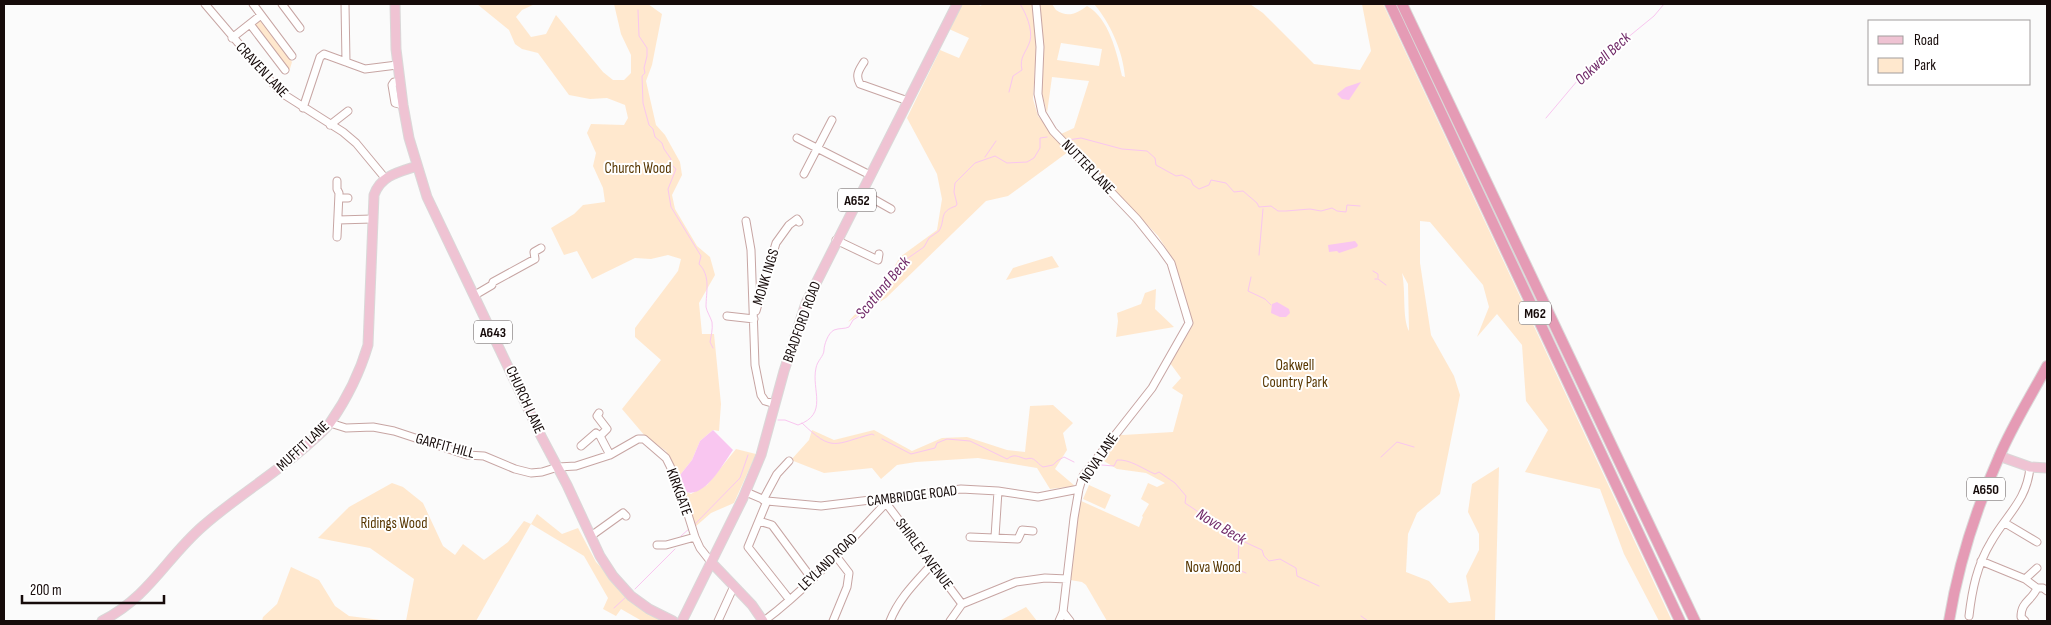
<svg xmlns="http://www.w3.org/2000/svg" width="2051" height="625" font-family="'Sofia Sans Condensed',sans-serif">
<rect width="100%" height="100%" fill="#fbfbfb"/>
<!-- green -->
<path fill="#ffe8ce" fill-rule="evenodd" d="M477,4H535L522,10L516,17L531,37L546,34L556,15L603,72L613,80H624L631,73V55L621,34L614,4H648L662,14L652,65L646,81L656,125L665,135L680,162L682,175L672,195L675,209L697,246L710,257L715,275L699,303L702,334H714L721,404L719,431L713,430L700,441L692,460L680,475L683,482L666,451L645,436L622,409L661,360L635,337V328L678,271L681,259L668,255L651,259L635,258L592,279L577,251L564,255L551,228L574,214L583,205L605,202L603,188L593,166L596,153L587,133L591,124L624,125L628,118L625,105L607,98L590,99L569,95L538,53L522,49L515,44L509,30Z
M962,4H979L980,6L984,4H1052L1056,10C1068,18 1076,14 1087,6C1109,18 1117,53 1122,76L1125,77C1123,52 1111,24 1094,4H1250L1263,13L1314,64L1360,70L1371,51L1362,4H1383L1672,621H1659L1624,554L1600,489L1525,472L1548,430L1526,401L1522,345L1497,314L1477,337L1489,307L1483,285L1430,222L1420,221V263L1431,335L1454,376L1460,395L1440,494L1417,513L1408,534L1406,572L1429,581L1449,603L1471,601L1466,576L1479,550V534L1468,512L1472,484L1499,467L1495,621H1107L1086,585L1082,582L1070,580L1079,500L1139,527L1143,517L1142,516L1149,504L1141,499L1148,483L1157,487L1165,483L1146,473L1117,469L1099,458L1119,434L1123,435L1173,432L1183,395L1172,388L1181,378L1170,363L1193,325L1175,262L1158,236L1061,134L1074,128L1089,81L1052,77L1047,113L1042,93V26H1035L1036,51L1033,99L1038,116L1068,152L1008,196L986,201L886,298L848,322L887,279L900,257L937,230L942,199L937,174L907,118L940,50L959,58L969,38L949,29ZM1061,43L1102,49L1099,66L1057,60ZM1402,273L1408,284L1409,331C1402,318 1406,291 1402,273Z
M261,20L292,62L289,72L254,25Z
M1052,256L1059,267L1006,280L1013,268Z
M1156,289L1155,309L1174,327L1116,337L1118,321L1117,313L1141,304L1145,293Z
M1053,405L1073,423L1063,433L1067,450L1055,469L1075,486L1050,489L1037,468L978,458L916,462L897,465L881,479L872,468L824,473L791,460L809,440L812,430L834,440L874,430L912,451L942,438L967,437L1007,450L1025,452L1030,406Z
M736,449L756,454L734,503L711,513L695,527L686,492L691,494L707,485Z
M392,483L403,487L423,503L443,546L455,555L463,544L484,560L508,542L524,521L531,524L537,514L562,534L578,528L596,562L638,606L663,621H642L621,609L616,616L603,609L608,598L584,556L531,524L476,621H406L414,579L370,548L318,538L349,507Z
M1089,485L1111,495L1105,509L1083,499Z
M291,567L319,580L335,606L349,616L388,621H262L263,617L277,604Z
M1026,607L1037,621H999Z"/>
<!-- water -->
<path fill="#f9c6f0" d="M1361,82L1349,100L1342,99L1337,94L1346,87Z
M1355,241L1358,245L1357,247L1339,253L1337,251L1329,252L1328,245Z
M1277,302L1289,309L1290,313L1286,317H1280L1271,313L1272,304Z
M713,430L733,450C723,464 705,498 686,492L680,475L692,460L700,441Z"/>
<g fill="none" stroke-linecap="round" stroke-linejoin="round">
<!-- stream -->
<path stroke="#f9c6f0" stroke-width="1" d="M638,10L639,36L647,48V56L644,68L645,73L642,76L643,103L649,125L653,129L655,137L662,143L664,149L671,159L670,163L676,169L668,189L671,207L701,256L699,264C711,276 706,292 706,307C707,312 710,316 712,322C713,330 711,335 710,342L713,348
M1009,92L1013,76L1022,70C1019,57 1026,53 1030,41C1033,30 1026,13 1020,4
M1546,118L1583,74L1654,16L1664,4
M1068,140L1081,138L1122,149L1147,151L1155,158L1156,165L1176,176L1182,175L1191,180L1193,185L1199,189L1209,185L1211,180L1226,183L1234,192L1243,191L1257,203L1259,207L1271,206L1278,211H1286L1310,209L1321,211L1332,208L1337,211L1346,212L1347,205L1360,206
M985,157L996,141
M1259,255L1263,209
M1373,271L1378,274V278
M1251,277L1248,291L1265,299L1271,305
M1375,279H1378L1386,285
M778,420H785L798,425C829,414 811,390 816,368C817,361 824,356 824,350C824,345 828,333 834,330C839,328 845,329 849,327L853,320L864,313L878,293L886,286L898,265L924,247L929,238L939,231C946,219 938,212 956,206L957,204L954,192L955,183L975,163L995,156L1007,163L1027,162L1034,158L1040,148V138L1047,137
M802,423C833,453 834,444 872,434L874,435
M882,439L911,454L935,448L937,443L947,439L970,441L1007,459C1015,453 1018,457 1026,459C1035,456 1036,463 1043,467L1053,465L1057,461L1064,457L1074,462
M1381,457L1397,442L1414,447
M1101,465L1114,466L1117,460C1130,459 1143,469 1155,474L1159,472L1175,483L1186,496L1185,503L1206,517L1216,520L1236,538L1262,550L1264,556L1269,561L1280,559L1296,568L1297,576L1319,586
M695,524L740,478L748,455
M681,536L690,528
M1239,541L1238,567L1239,570L1246,573
M635,589L675,549
M614,608L626,597
M1361,616L1368,621"/>
<defs>
<path id="minor" d="M205,4L280,92L343,132L356,143L385,178
M253,4L292,56
M282,4L300,28
M345,4L346,62
M1036,4L1040,47L1038,94L1042,113L1053,131L1137,219L1161,249L1171,263L1189,323L1152,388L1083,476L1079,489L1074,518L1063,612L1059,621
M250,24L285,70
M232,38L261,15
M864,62C859,70 855,75 860,84L908,101
M400,82H394L392,85L395,103L403,105
M303,108L320,57L324,54L365,69L397,65
M330,125L348,111
M797,138L870,175
M804,174L832,120
M337,181V189L339,193L337,237
M861,192L891,209
M339,198H348
M338,220L372,219
M746,221L751,250L755,365L761,395L765,401L775,404
M836,240L878,260L879,254
M475,295L492,285L493,282L535,259L534,252L541,248
M756,311L776,243L789,225L797,219L799,222
M727,316L754,319
M330,423L346,428L373,427L394,431L467,455L484,456L515,469L531,473L542,472L558,467L576,466L610,455L638,439H644L666,458L670,466L680,489L695,537L700,548L711,562
M600,436L610,455
M581,446L596,433L600,436L607,429L597,416L599,413
M746,492L767,501L821,506L961,489L998,491L1038,497L1079,489
M763,500L777,474L789,461
M767,501L748,547L789,599
M886,503L962,604
M759,521L772,525L812,579
M2005,523L2037,542
M591,536L623,513L626,516
M970,537L1018,539L1022,530L1033,531
M995,537L998,491
M657,545H666L695,537
M1981,561L2025,579L2037,588H2043L2047,591
M2025,579L2037,568
M1063,612L1070,621
M1969,616C1972,590 1977,565 1991,542C2006,515 2027,501 2030,467
M718,621L734,586
M764,621C808,588 848,543 886,503L887,498
M833,621L847,587L849,573L836,556
M890,621C899,598 916,582 932,564
M950,621L962,604L1016,582L1045,578L1067,579
M2025,621L2021,617C2021,601 2032,601 2037,588"/>
<path id="major" d="M395,4L396,49L403,105L409,138L427,197L541,436L567,485L600,556L613,576L631,596L649,609L673,621
M1999,456L2030,467L2047,468
M711,562L752,605L763,621
M102,621C150,596 166,558 203,526C236,497 273,475 305,447C314,439 323,432 330,423C346,400 360,372 368,345L374,195C381,175 399,172 417,166
M682,621L743,498L761,455L784,371L806,303L957,4"/>
<path id="highway" d="M1390,4L1680,621
M1402,4L1695,621
M1949,621C1958,566 1976,509 1999,457C2012,426 2031,396 2047,366"/>
</defs>
<!-- minor casing -->
<use href="#minor" stroke="#c7a5a3" stroke-width="9"/>
<!-- major casing -->
<use href="#major" stroke="#dad8d8" stroke-width="11"/>
<!-- highway casing -->
<use href="#highway" stroke="#dad8d8" stroke-width="12"/>
<!-- minor -->
<use href="#minor" stroke="#fff" stroke-width="7"/>
<!-- major -->
<use href="#major" stroke="#efc3d3" stroke-width="9"/>
<!-- highway -->
<use href="#highway" stroke="#e59bb5" stroke-width="10"/>
</g>
<g text-anchor="middle" dominant-baseline="central" stroke-width="4" stroke-linejoin="round" paint-order="stroke">
<!-- shield labels -->
<g fill="#fff" stroke="#5c5454" stroke-width="1">
<rect x="838" y="188.5" width="38" height="23" rx="4"/>
<rect x="1519" y="301.5" width="32" height="23" rx="4"/>
<rect x="474" y="320.5" width="38" height="23" rx="4"/>
<rect x="1967" y="477.5" width="38" height="23" rx="4"/>
</g>
<g font-size="14" font-weight="bold" fill="#160b0a">
<text x="857" y="200">A652</text>
<text x="1535" y="313">M62</text>
<text x="493" y="332">A643</text>
<text x="1986" y="489">A650</text>
</g>
<!-- street labels -->
<g font-size="15" fill="#160b0a" stroke="#fff">
<text transform="translate(262 70) rotate(47)">CRAVEN LANE</text>
<text transform="translate(1088 167) rotate(46)">NUTTER LANE</text>
<text transform="translate(766 277) rotate(-73)">MONK INGS</text>
<text transform="translate(802 322) rotate(-70)">BRADFORD ROAD</text>
<text transform="translate(525 400) rotate(65)">CHURCH LANE</text>
<text transform="translate(303 446) rotate(-43)">MUFFIT LANE</text>
<text transform="translate(445 446) rotate(15)">GARFIT HILL</text>
<text transform="translate(1099 458) rotate(-56)">NOVA LANE</text>
<text transform="translate(679 492) rotate(70)">KIRKGATE</text>
<text transform="translate(912 496) rotate(-7)">CAMBRIDGE ROAD</text>
<text transform="translate(924 554) rotate(53)">SHIRLEY AVENUE</text>
<text transform="translate(828 562) rotate(-44)">LEYLAND ROAD</text>
</g>
<!-- park labels -->
<g font-size="15" fill="#583702" stroke="#fff">
<text x="638" y="168">Church Wood</text>
<text x="1295" y="365">Oakwell<tspan x="1295" dy="17">Country Park</tspan></text>
<text x="394" y="523">Ridings Wood</text>
<text x="1213" y="567">Nova Wood</text>
</g>
<!-- water labels -->
<g font-size="16" font-style="italic" fill="#702968" stroke="#fff">
<text transform="translate(1603 59) rotate(-43)">Oakwell Beck</text>
<text transform="translate(883 288) rotate(-50)">Scotland Beck</text>
<text transform="translate(1221 527) rotate(31)">Nova Beck</text>
</g>
</g>
<!-- border -->
<rect width="2051" height="625" fill="none" stroke="#160b0a" stroke-width="10"/>
<!-- legend -->
<rect x="1868" y="20" width="162" height="65" fill="#ffffff" stroke="#a29d9d"/>
<rect x="1878" y="36" width="25" height="8" fill="#efc3d3" stroke="#a29d9d"/>
<text x="1914" y="45" font-size="15" fill="#160b0a">Road</text>
<rect x="1878" y="58" width="25" height="15" fill="#ffe8ce" stroke="#a29d9d"/>
<text x="1914" y="70" font-size="15" fill="#160b0a">Park</text>
<!-- scale -->
<path d="M22 595v8h142v-8" fill="none" stroke="#160b0a" stroke-width="2.5"/>
<text x="30" y="595" font-size="15" fill="#160b0a" stroke="#ffffff" stroke-width="4" paint-order="stroke">200 m</text>
</svg>
